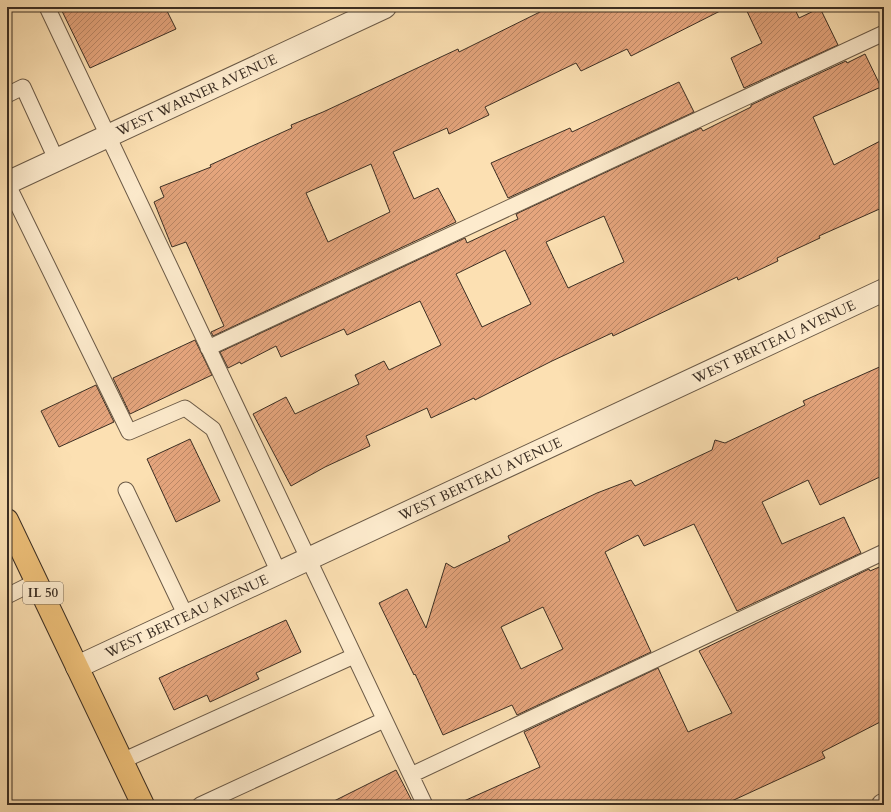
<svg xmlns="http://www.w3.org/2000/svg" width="891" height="812" font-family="Cardo,serif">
<defs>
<pattern id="building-hatch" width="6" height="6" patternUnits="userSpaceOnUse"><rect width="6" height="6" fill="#e5a57d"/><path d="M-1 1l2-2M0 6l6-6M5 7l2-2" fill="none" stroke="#bb8766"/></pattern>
</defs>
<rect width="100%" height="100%" fill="#fce0b2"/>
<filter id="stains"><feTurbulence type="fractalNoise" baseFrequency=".005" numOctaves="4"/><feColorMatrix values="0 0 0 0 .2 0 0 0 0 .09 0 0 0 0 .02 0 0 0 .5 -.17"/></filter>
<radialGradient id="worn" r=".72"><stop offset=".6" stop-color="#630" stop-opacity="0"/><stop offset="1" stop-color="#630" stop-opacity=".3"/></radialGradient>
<!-- building -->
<path fill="url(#building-hatch)" stroke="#3b2e23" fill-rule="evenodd" d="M60,7H165L176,29L90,68Z
M550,7H728L631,56L627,49L581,71L576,63L485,107L489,115L449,134L447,128L393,152L414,199L438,188L456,222L213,336L211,332L224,326L186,242L172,247L154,202L164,197L160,187L211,167L210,165L292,128L291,125L323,112L458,49L459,52ZM371,164L390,212L328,242L306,193Z
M745,7H794L799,18L820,8L838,45L744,88L731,58L762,43Z
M865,54L881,87L813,117L834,165L884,139V207L819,236L820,238L777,258L778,261L738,280L737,277L613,336L612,333L552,361L475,400L474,398L431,418L427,408L366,436L370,446L325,467L291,486L253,414L286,397L295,414L359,384L355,375L384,361L389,370L441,345L420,301L347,335L344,329L281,357L276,346L241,364L240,362L228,368L220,352L465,238L467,243L518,219L516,214L701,128L703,131L751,107V105L846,61L847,63ZM604,216L624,262L568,288L546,242ZM505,250L531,304L482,327L456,274Z
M679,82L694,112L508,198L491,163L570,128L572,132Z
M195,340L212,375L130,414L113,378Z
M884,365V475L820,505L808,480L762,502L782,544L844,517L861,553L737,611L694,524L644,546L638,535L605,552L651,652L517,715L512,705L443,735L415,674L414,675L379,603L407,589L426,628L446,563L454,568L510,541L508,536L534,523L597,493L631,480L635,486L712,450L715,440L725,443L805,405L803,401ZM543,607L563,649L521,669L501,627Z
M96,385L114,422L59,447L41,411Z
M190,439L220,501L176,522L147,459Z
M884,565V720L822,752L825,758L723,805H455L540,767L524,732L658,668L688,732L732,713L699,651L869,569L870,571Z
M286,620L301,652L256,673L259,679L210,702L207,695L174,710L159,678Z
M396,770L414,805H326Z"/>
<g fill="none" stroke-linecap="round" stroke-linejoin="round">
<defs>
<path id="service" d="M47,7L425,805
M7,95L23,87L56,159
M7,183L129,432L185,408L213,429L279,573
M208,348L884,33
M126,490L186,616
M7,596L37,581
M122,761L354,656
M411,775L884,552
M200,805L384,720"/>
<g id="minor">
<path id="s1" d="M7,183L385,7"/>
<path id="s2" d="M77,667L884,290"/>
<path d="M883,805H884"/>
</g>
<path id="primary" d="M7,520L143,805"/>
</defs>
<!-- service casing -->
<use href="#service" stroke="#6b5a47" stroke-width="17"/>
<!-- minor casing -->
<use href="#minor" stroke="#6b5a47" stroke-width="24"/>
<!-- primary casing -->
<use href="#primary" stroke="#3b2e23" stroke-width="24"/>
<!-- service -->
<use href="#service" stroke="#fdebcd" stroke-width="15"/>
<!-- minor -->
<use href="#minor" stroke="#fdebcd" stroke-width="22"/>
<!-- primary -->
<use href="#primary" stroke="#eec079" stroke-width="22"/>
</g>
<g text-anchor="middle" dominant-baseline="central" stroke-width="3" stroke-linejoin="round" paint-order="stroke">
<!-- shield labels -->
<rect fill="#fdebcd" stroke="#756756" stroke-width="1" x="23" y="582" width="40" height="22" rx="3"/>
<g font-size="13" font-weight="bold" fill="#3b2e23">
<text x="43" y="593">IL 50</text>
</g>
<!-- street labels -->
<g font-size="14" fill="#3b2e23" stroke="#fdebcd">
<text stroke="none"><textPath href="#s1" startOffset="209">WEST WARNER AVENUE</textPath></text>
<text stroke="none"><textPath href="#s2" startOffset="769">WEST BERTEAU AVENUE</textPath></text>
<text stroke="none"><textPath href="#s2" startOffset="445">WEST BERTEAU AVENUE</textPath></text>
<text stroke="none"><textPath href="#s2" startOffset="121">WEST BERTEAU AVENUE</textPath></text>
</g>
</g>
<!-- margin -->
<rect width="891" height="812" fill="none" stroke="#fce0b2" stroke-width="24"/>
<rect x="8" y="8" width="875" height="796" fill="none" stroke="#3b2e23" stroke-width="2"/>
<rect x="12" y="12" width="867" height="788" fill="none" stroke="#3b2e23"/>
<rect width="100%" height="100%" filter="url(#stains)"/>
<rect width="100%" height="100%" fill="url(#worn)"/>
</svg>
